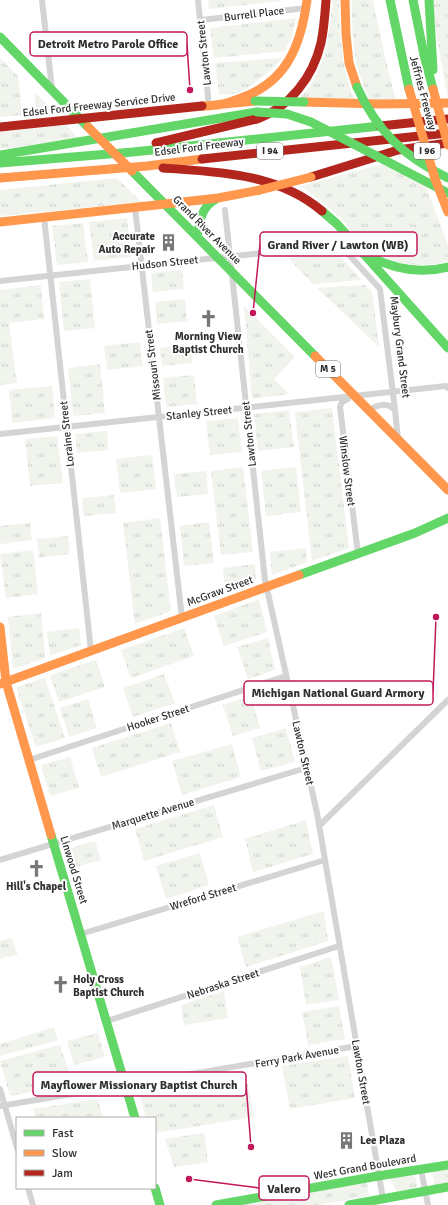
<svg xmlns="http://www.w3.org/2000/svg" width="448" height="1205" font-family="Signika,sans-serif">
<defs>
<pattern id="grass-tufts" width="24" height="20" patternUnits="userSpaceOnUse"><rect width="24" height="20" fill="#f0f4ed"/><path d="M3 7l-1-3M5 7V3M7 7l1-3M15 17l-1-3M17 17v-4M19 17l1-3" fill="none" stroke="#ced2cc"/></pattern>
</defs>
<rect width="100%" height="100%" fill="#fff"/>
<!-- grass -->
<path fill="url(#grass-tufts)" d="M208,0H280L281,1L209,9Z
M333,0H339C340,34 341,67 354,99L300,98C327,70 328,37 333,0Z
M352,0H373L385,57L396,100L369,99C353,64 352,38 352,0Z
M433,0H448V99L436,33Z
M296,18L292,36L285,51L214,58L210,28Z
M0,58L18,76L22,115L0,117Z
M282,58C276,67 248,90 238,93C232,95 225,94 219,95L215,63Z
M34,92L56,113L37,115Z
M66,125L78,138L0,149V132Z
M382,164L426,187L448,245V261C421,269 388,265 366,246C356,237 348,226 339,217C327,205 314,195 300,186Z
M117,178L141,202L0,216V190Z
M127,218L131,257L94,261L89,222Z
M83,223L88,262L57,265L52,226Z
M338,254L362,280L313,284L291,261L290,258Z
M182,270L184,289L153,292L151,273Z
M90,279L95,328L64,331L59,282Z
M41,285L44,319L9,323L17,383L0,385V290Z
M365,285L372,292L379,347L317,288Z
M185,299L187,321L157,324L155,302Z
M244,306L295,357L274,379L289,394L252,399Z
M140,342L143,366L107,370L104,346Z
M191,345L192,363L162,366L160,348Z
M100,364L105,413L73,416L68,368Z
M194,375L197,404L166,407L163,378Z
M52,386L55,418L12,423L9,390Z
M332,408L349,548L312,561L295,412Z
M289,410L294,447L258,451L254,414Z
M238,418L242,452L210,455L206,421Z
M107,431L108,450L77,453L75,434Z
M57,436L63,483L30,486L25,439Z
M152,455L156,489L120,493L116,459Z
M243,467L253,552L221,555L211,471Z
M296,467L301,512L266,516L261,471Z
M206,471L208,494L177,497L174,474Z
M114,495L116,513L84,516L82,498Z
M160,518L171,611L135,624L123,523Z
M209,522L214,563L184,566L180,526Z
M30,523L32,540L0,544V526Z
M68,536L70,554L39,558L37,539Z
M306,548L307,562L272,575L270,552Z
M33,550L38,594L6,598L0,554Z
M255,564L256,580L225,592L223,568Z
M259,599L267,632L224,646L214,616Z
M41,613L45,658L13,669L8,617Z
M79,628L81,645L50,656L47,632Z
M184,628L194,656L131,678L121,650Z
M268,638L275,670L248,679L237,647Z
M96,660L105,687L59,702L50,675Z
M164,674L175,703L133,717L123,688Z
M45,678L65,738L36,747L16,687Z
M251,696L260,728L233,736L223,705Z
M88,699L97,728L69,737L60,708Z
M171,723L180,752L101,777L92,748Z
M286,728L295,762L261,771L252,738Z
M232,744L241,777L182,795L172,761Z
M70,757L79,788L50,796L41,765Z
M214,805L223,837L144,861L135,829Z
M306,820L313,854L253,872L245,839Z
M95,841L101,860L69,869L64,850Z
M200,853L209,885L166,899L156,866Z
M324,911L328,941L246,967L237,937Z
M12,938L17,954L0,959V941Z
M331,957L339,1000L306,1005L300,967Z
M224,991L228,1018L184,1025L181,1005Z
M339,1006L345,1039L308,1045L302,1012Z
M54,1027L58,1040L0,1056V1044Z
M98,1033L105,1057L74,1065L67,1041Z
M60,1045L73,1084L10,1096L0,1061Z
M348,1056L355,1098L290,1109L282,1066Z
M246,1074L254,1117L155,1133V1118H146L139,1092Z
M98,1099L103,1118H36L33,1109Z
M204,1133L208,1162L174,1167L165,1139Z
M448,1168V1183L434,1185L432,1171Z
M411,1175L416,1178L417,1187L414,1189L397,1192L390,1178Z
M367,1182L369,1196L318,1205H231Z"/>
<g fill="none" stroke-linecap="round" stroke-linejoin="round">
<!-- street -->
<path stroke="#d4d4d4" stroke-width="6" d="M42,0L52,89
M198,0L209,106
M201,20L306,8
M135,208L182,618
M225,210L265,580L317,813L383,1199
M44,217L91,651
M0,281L337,245L342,247L380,289L395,410
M348,399L342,402L340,407L358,554
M368,410C379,405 386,401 395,410L398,439
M0,434L446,386L448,388
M29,760L286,676
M319,826L448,700
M0,860L306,768
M81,934L325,860
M107,1021L339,946
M0,1089L17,1148
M0,1106L357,1046
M421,1169L428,1205
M28,1188L33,1205"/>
<!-- fast -->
<path stroke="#63d668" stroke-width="9" d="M390,0L409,89
M413,0L424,55L433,89
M429,0L433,70
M0,37L88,127
M0,155L257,112
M0,163L133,152L380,126
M132,171L315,356
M322,211L337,224L448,348
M197,236C200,221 201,207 216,199
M369,256C395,270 420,274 448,267
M299,575L415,533L448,518
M51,835L135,1118
M155,1188L160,1205
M216,1205L378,1176L448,1165
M349,1205L448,1187"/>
<!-- slow -->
<path stroke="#ff974d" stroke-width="9" d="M345,0L346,34L349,63L357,87
M304,102L381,104L448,103
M224,104L255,101
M202,106C209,106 217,105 223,104C229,103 235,100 241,98C287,82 301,45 307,0
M0,178L147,166L202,159
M165,204L218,198L260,190
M0,222L165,204
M315,356L448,490
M0,627L6,682L51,835
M0,684L299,575"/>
<!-- jam -->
<path stroke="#b3261e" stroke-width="9" d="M380,126L448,119
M0,127L202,106
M156,143L257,119C290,107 313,77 321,43C324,29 325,14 326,0
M202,159L448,133
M163,168C219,172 277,173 322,211
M311,177L398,150L448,143"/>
<!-- fast-bridge -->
<path stroke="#63d668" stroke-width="9" d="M357,87C377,131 404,157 448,178
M255,101L304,102
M257,112L287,114L311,122L448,193"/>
<!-- slow-bridge -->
<path stroke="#ff974d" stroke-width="9" d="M409,89L435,179L448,212
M433,89L448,145
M88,127L132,171
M260,190L311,177"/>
</g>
<!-- icons -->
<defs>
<symbol id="building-bare" viewBox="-9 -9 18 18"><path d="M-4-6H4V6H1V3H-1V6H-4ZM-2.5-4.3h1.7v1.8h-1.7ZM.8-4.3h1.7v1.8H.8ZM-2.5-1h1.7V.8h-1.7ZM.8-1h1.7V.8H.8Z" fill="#787878" stroke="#fff" stroke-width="2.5" paint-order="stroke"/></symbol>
<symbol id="church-bare" viewBox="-9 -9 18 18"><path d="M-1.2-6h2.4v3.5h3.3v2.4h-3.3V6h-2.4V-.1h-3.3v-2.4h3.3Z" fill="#787878" stroke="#fff" stroke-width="2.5" paint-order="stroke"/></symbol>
</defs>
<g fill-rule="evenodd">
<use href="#building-bare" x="156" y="230" width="25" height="25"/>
<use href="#church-bare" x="196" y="306" width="25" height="25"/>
<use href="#church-bare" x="24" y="856" width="25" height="25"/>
<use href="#church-bare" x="48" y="972" width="25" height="25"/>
<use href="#building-bare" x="334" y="1128" width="25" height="25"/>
</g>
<g text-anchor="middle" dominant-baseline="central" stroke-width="4" stroke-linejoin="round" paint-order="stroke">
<!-- shield labels -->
<g fill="#fff" stroke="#6d6d6d" stroke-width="1">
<rect x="257" y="143" width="26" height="16" rx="3"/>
<rect x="414" y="143" width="26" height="16" rx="3"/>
<rect x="316" y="361" width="24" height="16" rx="3"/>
</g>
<g font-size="10" font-weight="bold" fill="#2f2f2f">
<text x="270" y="151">I 94</text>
<text x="427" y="151">I 96</text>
<text x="328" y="369">M 5</text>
</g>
<!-- street labels -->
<g font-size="11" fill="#2f2f2f" stroke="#fff">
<text transform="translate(254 14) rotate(-7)">Burrell Place</text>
<text transform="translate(204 53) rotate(-96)">Lawton Street</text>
<text transform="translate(423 93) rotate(75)">Jeffries Freeway</text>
<text transform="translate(99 105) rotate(-6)">Edsel Ford Freeway Service Drive</text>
<text transform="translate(199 147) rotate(-7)">Edsel Ford Freeway</text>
<text transform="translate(207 230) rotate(45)">Grand River Avenue</text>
<text transform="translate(165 263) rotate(-6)">Hudson Street</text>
<text transform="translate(400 347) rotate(83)">Maybury Grand Street</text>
<text transform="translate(153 365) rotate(-97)">Missouri Street</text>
<text transform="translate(199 413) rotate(-6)">Stanley Street</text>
<text transform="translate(67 434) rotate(-96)">Loraine Street</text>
<text transform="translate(249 434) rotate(-96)">Lawton Street</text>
<text transform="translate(347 471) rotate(83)">Winslow Street</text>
<text transform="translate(220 591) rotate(-20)">McGraw Street</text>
<text transform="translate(158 718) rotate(-18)">Hooker Street</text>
<text transform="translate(303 753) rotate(77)">Lawton Street</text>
<text transform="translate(153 814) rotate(-17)">Marquette Avenue</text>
<text transform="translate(74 870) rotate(73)">Linwood Street</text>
<text transform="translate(203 897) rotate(-17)">Wreford Street</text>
<text transform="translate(223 984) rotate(-18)">Nebraska Street</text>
<text transform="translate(297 1057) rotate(-10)">Ferry Park Avenue</text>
<text transform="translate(361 1072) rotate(80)">Lawton Street</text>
<text transform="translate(365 1167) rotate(-10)">West Grand Boulevard</text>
</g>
<!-- poi labels -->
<g font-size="11" font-weight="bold" fill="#2f2f2f" stroke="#fff">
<text x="155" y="236" text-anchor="end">Accurate<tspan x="155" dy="13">Auto Repair</tspan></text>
<text x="208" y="336">Morning View<tspan x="208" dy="13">Baptist Church</tspan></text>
<text x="36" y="886">Hill's Chapel</text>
<text x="73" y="979" text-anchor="start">Holy Cross<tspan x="73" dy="13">Baptist Church</tspan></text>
<text x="360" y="1140" text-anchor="start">Lee Plaza</text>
</g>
</g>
<!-- callouts -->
<path fill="none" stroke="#c2185b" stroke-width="1.5" d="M190 90L187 44M253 313L260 244M436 617L433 693M251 1147L246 1084M189 1179L259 1188"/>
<g fill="#c2185b" stroke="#fff" stroke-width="1.5">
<circle cx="190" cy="90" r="4"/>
<circle cx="253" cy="313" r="4"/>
<circle cx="436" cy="617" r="4"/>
<circle cx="251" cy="1147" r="4"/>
<circle cx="189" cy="1179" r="4"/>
</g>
<g fill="#fff" stroke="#c2185b" stroke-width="1.5">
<rect x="30" y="32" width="157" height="24" rx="4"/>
<rect x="260" y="232" width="157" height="24" rx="4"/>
<rect x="244" y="681" width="189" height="24" rx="4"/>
<rect x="33" y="1072" width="213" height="24" rx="4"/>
<rect x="259" y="1176" width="50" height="24" rx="4"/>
</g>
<g font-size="12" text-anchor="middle" font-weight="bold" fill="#2f2f2f">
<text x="108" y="48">Detroit Metro Parole Office</text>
<text x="338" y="249">Grand River / Lawton (WB)</text>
<text x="338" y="697">Michigan National Guard Armory</text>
<text x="139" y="1089">Mayflower Missionary Baptist Church</text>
<text x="284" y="1193">Valero</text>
</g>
<!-- legend -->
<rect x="16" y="1117" width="140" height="72" fill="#ffffff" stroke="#acacac"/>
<rect x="24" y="1130" width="20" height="6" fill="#63d668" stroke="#acacac"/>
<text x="52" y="1137" font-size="12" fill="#2f2f2f">Fast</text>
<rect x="24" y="1150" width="20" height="6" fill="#ff974d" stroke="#acacac"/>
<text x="52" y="1157" font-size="12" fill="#2f2f2f">Slow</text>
<rect x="24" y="1170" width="20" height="6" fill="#b3261e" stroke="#acacac"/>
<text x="52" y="1177" font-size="12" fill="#2f2f2f">Jam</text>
</svg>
